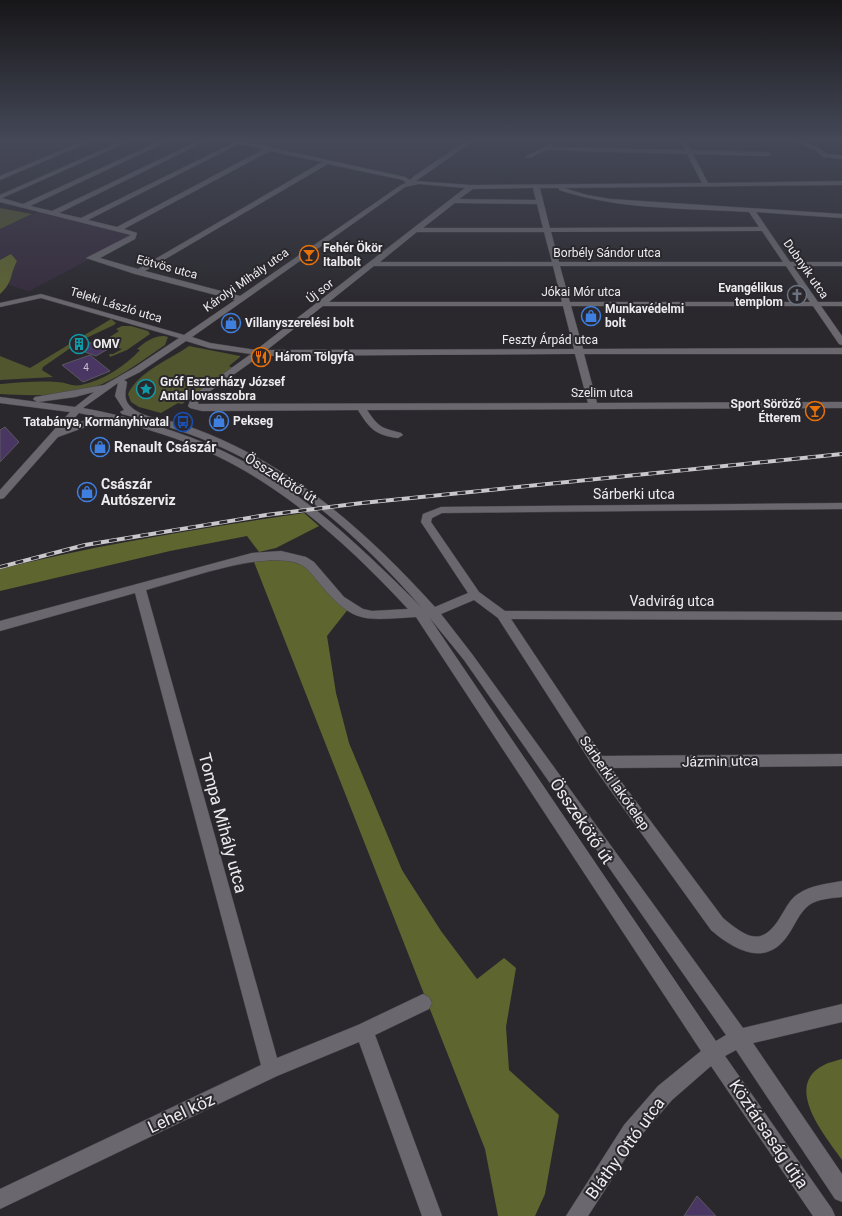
<svg xmlns="http://www.w3.org/2000/svg" width="842" height="1216" font-family="Roboto,sans-serif">
<rect width="100%" height="100%" fill="#2a282d"/>
<!-- industrial -->
<path fill="#362c3c" d="M0,141H89L0,178Z
M239,141H464L410,177Z
M42,210L138,234L29,291L9,285L12,269L17,261L11,254L0,260V229Z"/>
<!-- green -->
<path fill="#51562e" d="M0,208L32,214L0,229Z
M111,319L116,323L114,325L82,340L43,367L42,370L53,377L0,380V356L30,368Z
M122,326H131L148,331L150,334L127,350L110,357L109,354H113L122,349L98,341L101,339L105,340L119,331L116,329Z
M164,336L168,337L165,345C146,358 123,375 102,384C71,397 33,396 0,394V384H2C20,382 39,381 57,382C65,382 72,387 81,385C104,380 125,366 140,350L137,349C145,342 153,336 164,336Z
M189,346L240,356V357L229,366L233,368L182,404L178,403L161,413L139,407L131,402L128,394C139,371 169,360 189,346Z"/>
<!-- forest -->
<path fill="#5f652f" d="M11,254L17,261C9,276 14,281 0,294V260Z
M304,513L319,526L276,548L259,552L247,536L170,551L0,591V569C100,544 202,528 304,513Z
M252,557L302,560L349,608L327,636L336,693L349,743L402,870L441,931L477,979L504,958L516,968L506,1027L509,1070L559,1115L545,1194L535,1216H498L485,1149Z
M842,1059V1160C826,1137 782,1086 824,1065C829,1062 836,1061 842,1059Z"/>
<!-- building -->
<path fill="#4a3662" stroke="#5a585e" d="M82,340L85,341L108,349L96,356L71,347Z
M90,355L110,371L83,382L62,365Z
M5,427L19,442L0,462V430Z
M697,1196L716,1216H684Z"/>
<g fill="none" stroke-linecap="round" stroke-linejoin="round">
<defs>
<path id="minor" d="M84,141H92L0,180V176Z
M122,141H130L2,198L23,204L160,141H168L30,206L52,211L198,141H206L59,213L81,218L233,143L230,141H241L405,177L410,180L414,176L466,141H473L416,181L471,185L702,183L687,154L546,150L530,158L525,157L551,143L554,145L552,147L685,150L680,141H686L691,150L768,152L771,154L768,156L693,154L708,183L842,181V185L564,188L587,195L610,199L842,214V218L756,212L790,262H842V266H793L818,302H842V306H821L842,336V345L839,344L813,306H571L583,349L842,348V354H584L597,403L842,402V408L367,410C379,428 382,428 401,433L403,435L398,438C375,435 370,429 358,410L202,411L190,408L188,406L192,396L251,354L209,348L186,341L140,372L124,380L127,382C126,390 123,398 129,405C142,419 165,419 182,424C199,430 217,437 233,445C312,483 376,542 435,607L468,593L421,522L423,514L441,507L842,503V509L442,513L432,518L431,522L479,592L505,611L842,612V620L511,619L602,756L842,754V766L611,768L723,918C747,938 762,948 781,916C786,908 790,899 798,894C811,885 827,884 842,881V897C831,898 818,899 809,905C799,913 795,925 788,935C766,968 734,950 711,930L593,766L498,618L474,600L441,614L472,654L743,1028L842,1004V1022L753,1043L842,1174V1202L835,1199L736,1050L725,1056L832,1209L835,1216H813L711,1066L672,1100L638,1139L588,1216H566L624,1125L658,1086L701,1051L416,617C364,620 354,625 319,583C313,576 307,566 297,563C261,551 184,580 146,590L277,1058L358,1025L423,994L429,997L432,1003L429,1009L375,1035L442,1216H422L359,1042L277,1076L0,1209V1189L261,1065L135,593L0,631V621L252,553L281,551L306,557L314,562L344,597L363,609L372,611L408,609C353,550 292,493 219,457C190,442 157,432 125,423L113,420L108,423L91,425L58,437L4,498L0,499V490L70,412L0,403V397L37,402L33,399L35,397L104,385L134,368L179,338L41,298L0,307V303L41,294L184,335L235,300L135,274L86,258L131,235L0,202V195ZM239,144L264,149L117,227L88,220ZM270,151L322,162L138,269L100,258L135,239L137,233L124,229ZM328,164L403,180L406,183L401,185L240,296L145,271ZM419,184L465,188L256,350L210,343L192,337L405,187ZM533,188L536,200L459,199L473,189ZM540,188H559V190C619,210 686,208 749,212L759,227L550,228ZM455,203L537,204L543,228H423ZM762,231L783,262H559L551,232ZM417,232H544L552,262H380ZM374,266H553L562,302H329ZM560,266H786L810,302H570ZM323,306H563L574,349L267,350ZM575,354L588,403L198,404L199,399L260,356ZM118,383L115,396L124,410L120,412L122,414C157,423 192,433 225,449C303,485 366,544 422,608C363,549 302,489 225,452C181,431 131,417 83,408ZM94,392L75,407L38,402L75,397ZM79,413L103,418L86,420L67,427ZM429,617L464,660L726,1035L716,1041Z
M793,141H801L819,148L827,154L842,155V159L823,157L815,150Z"/>
</defs>
<!-- minor casing -->
<use href="#minor" stroke="#474549" stroke-width="1"/>
<!-- minor -->
<use href="#minor" fill="#6a686e" fill-rule="evenodd"/>
<defs>
<path id="rail" d="M0,567L85,545L266,515L362,503L842,454"/>
</defs>
<!-- rail casing -->
<use href="#rail" stroke="#c8c7ca" stroke-width="4"/>
<!-- rail -->
<use href="#rail" stroke="#2a282d" stroke-width="2.5" stroke-dasharray="8" stroke-linecap="butt"/>
</g>
<!-- sky -->
<linearGradient id="sky" x2="0" y2="1"><stop stop-color="#171619"/><stop offset="0.45" stop-color="#444857"/><stop offset="1" stop-color="#444857" stop-opacity="0"/></linearGradient>
<rect width="842" height="311" fill="url(#sky)"/>
<!-- icons -->
<defs>
<symbol id="bar-ring" viewBox="-11 -11 22 22"><circle r="9.5" fill="#2a282d" stroke="#e8710a" stroke-width="1.5"/><path d="M-6-5H6L.8 .8V4.5H3.5V6h-7V4.5H-.8V.8Z" fill="#e8710a"/></symbol>
<symbol id="church-ring" viewBox="-11 -11 22 22"><circle r="9.5" fill="#2a282d" stroke="#6b7280" stroke-width="1.5"/><path d="M-1.2-6h2.4v3.5h3.3v2.4h-3.3V6h-2.4V-.1h-3.3v-2.4h3.3Z" fill="#6b7280"/></symbol>
<symbol id="shop-ring" viewBox="-11 -11 22 22"><circle r="9.5" fill="#2a282d" stroke="#3f7fe0" stroke-width="1.5"/><path d="M-5-2.5h2.3a2.7 3.5 0 0 1 5.4 0H5L5.5 6h-11ZM-1.5-2.5h3a1.5 2.3 0 0 0-3 0Z" fill="#3f7fe0"/></symbol>
<symbol id="building-ring" viewBox="-11 -11 22 22"><circle r="9.5" fill="#2a282d" stroke="#0f9aa8" stroke-width="1.5"/><path d="M-4-6H4V6H1V3H-1V6H-4ZM-2.5-4.3h1.7v1.8h-1.7ZM.8-4.3h1.7v1.8H.8ZM-2.5-1h1.7V.8h-1.7ZM.8-1h1.7V.8H.8Z" fill="#0f9aa8"/></symbol>
<symbol id="restaurant-ring" viewBox="-11 -11 22 22"><circle r="9.5" fill="#2a282d" stroke="#e8710a" stroke-width="1.5"/><path d="M-5-6h1v4h1v-4h1v4h1v-4h1v5L-1.5 .5V6h-2V.5L-5-1ZM5-6V6H3V1.5H1.5Q1.5-4 5-6Z" fill="#e8710a"/></symbol>
<symbol id="sight-ring" viewBox="-11 -11 22 22"><circle r="9.5" fill="#2a282d" stroke="#0f9aa8" stroke-width="1.5"/><path d="M0-6L1.8-2.2L6-1.7L2.9 1.2L3.7 5.4L0 3.3L-3.7 5.4L-2.9 1.2L-6-1.7L-1.8-2.2Z" fill="#0f9aa8"/></symbol>
<symbol id="bus-ring" viewBox="-11 -11 22 22"><circle r="9.5" fill="#2a282d" stroke="#1a4fb4" stroke-width="1.5"/><path d="M-5-6H5V4H4V6H2V4H-2V6H-4V4H-5ZM-3.5-4V0h7V-4ZM-3.5 1.2v1.5H-2V1.2ZM2 1.2v1.5H3.5V1.2Z" fill="#1a4fb4"/></symbol>
</defs>
<g fill-rule="evenodd">
<use href="#bar-ring" x="298" y="244" width="22" height="22"/>
<use href="#church-ring" x="786" y="284" width="22" height="22"/>
<use href="#shop-ring" x="580" y="305" width="22" height="22"/>
<use href="#shop-ring" x="220" y="312" width="22" height="22"/>
<use href="#building-ring" x="68" y="333" width="22" height="22"/>
<use href="#restaurant-ring" x="250" y="346" width="22" height="22"/>
<use href="#sight-ring" x="135" y="378" width="22" height="22"/>
<use href="#bar-ring" x="804" y="400" width="22" height="22"/>
<use href="#shop-ring" x="208" y="410" width="22" height="22"/>
<use href="#bus-ring" x="172" y="411" width="22" height="22"/>
<use href="#shop-ring" x="89" y="436" width="22" height="22"/>
<use href="#shop-ring" x="76" y="481" width="22" height="22"/>
</g>
<g text-anchor="middle" dominant-baseline="central" stroke-width="4" stroke-linejoin="round" paint-order="stroke">
<!-- far-number labels -->
<g font-size="10" fill="#c4becb">
<text x="86" y="367">4</text>
</g>
<!-- far-poi labels -->
<g font-size="12" font-weight="bold" fill="#ecebee" stroke="#2a282d" text-anchor="start">
<text x="323" y="248">Fehér Ökör<tspan x="323" dy="14">Italbolt</tspan></text>
<text x="783" y="288" text-anchor="end">Evangélikus<tspan x="783" dy="14">templom</tspan></text>
<text x="605" y="309">Munkavédelmi<tspan x="605" dy="14">bolt</tspan></text>
<text x="245" y="323">Villanyszerelési bolt</text>
<text x="93" y="344">OMV</text>
<text x="275" y="357">Három Tölgyfa</text>
<text x="160" y="382">Gróf Eszterházy József<tspan x="160" dy="14">Antal lovasszobra</tspan></text>
<text x="801" y="404" text-anchor="end">Sport Söröző<tspan x="801" dy="14">Étterem</tspan></text>
<text x="233" y="421">Pekseg</text>
<text x="169" y="422" text-anchor="end">Tatabánya, Kormányhivatal</text>
</g>
<!-- far-street labels -->
<g font-size="12" fill="#ecebee" stroke="#2a282d">
<text x="607" y="253">Borbély Sándor utca</text>
<text transform="translate(167 267) rotate(15)">Eötvös utca</text>
<text transform="translate(806 269) rotate(55)">Dubnyik utca</text>
<text transform="translate(246 280) rotate(-35)">Károlyi Mihály utca</text>
<text transform="translate(320 291) rotate(-38)">Új sor</text>
<text x="581" y="292">Jókai Mór utca</text>
<text transform="translate(116 305) rotate(17)">Teleki László utca</text>
<text x="550" y="340">Feszty Árpád utca</text>
<text x="602" y="393">Szelim utca</text>
</g>
<!-- poi labels -->
<g font-size="14" font-weight="bold" fill="#ecebee" stroke="#2a282d" text-anchor="start">
<text x="114" y="447">Renault Császár</text>
<text x="101" y="484">Császár<tspan x="101" dy="16">Autószerviz</tspan></text>
</g>
<!-- street labels -->
<g font-size="14" fill="#ecebee" stroke="#2a282d">
<text transform="translate(281 478) rotate(32)">Összekötő út</text>
<text x="634" y="494">Sárberki utca</text>
<text x="672" y="601">Vadvirág utca</text>
<text transform="translate(720 761) rotate(-1)">Jázmin utca</text>
<text transform="translate(615 783) rotate(55)">Sárberki lakótelep</text>
</g>
<!-- near-street labels -->
<g font-size="17" fill="#ecebee" stroke="#2a282d">
<text transform="translate(582 821) rotate(56)">Összekötő út</text>
<text transform="translate(223 823) rotate(75)">Tompa Mihály utca</text>
<text transform="translate(181 1113) rotate(-25)">Lehel köz</text>
<text transform="translate(769 1134) rotate(56)">Köztársaság útja</text>
<text transform="translate(625 1148) rotate(-54)">Bláthy Ottó utca</text>
</g>
</g>
</svg>
